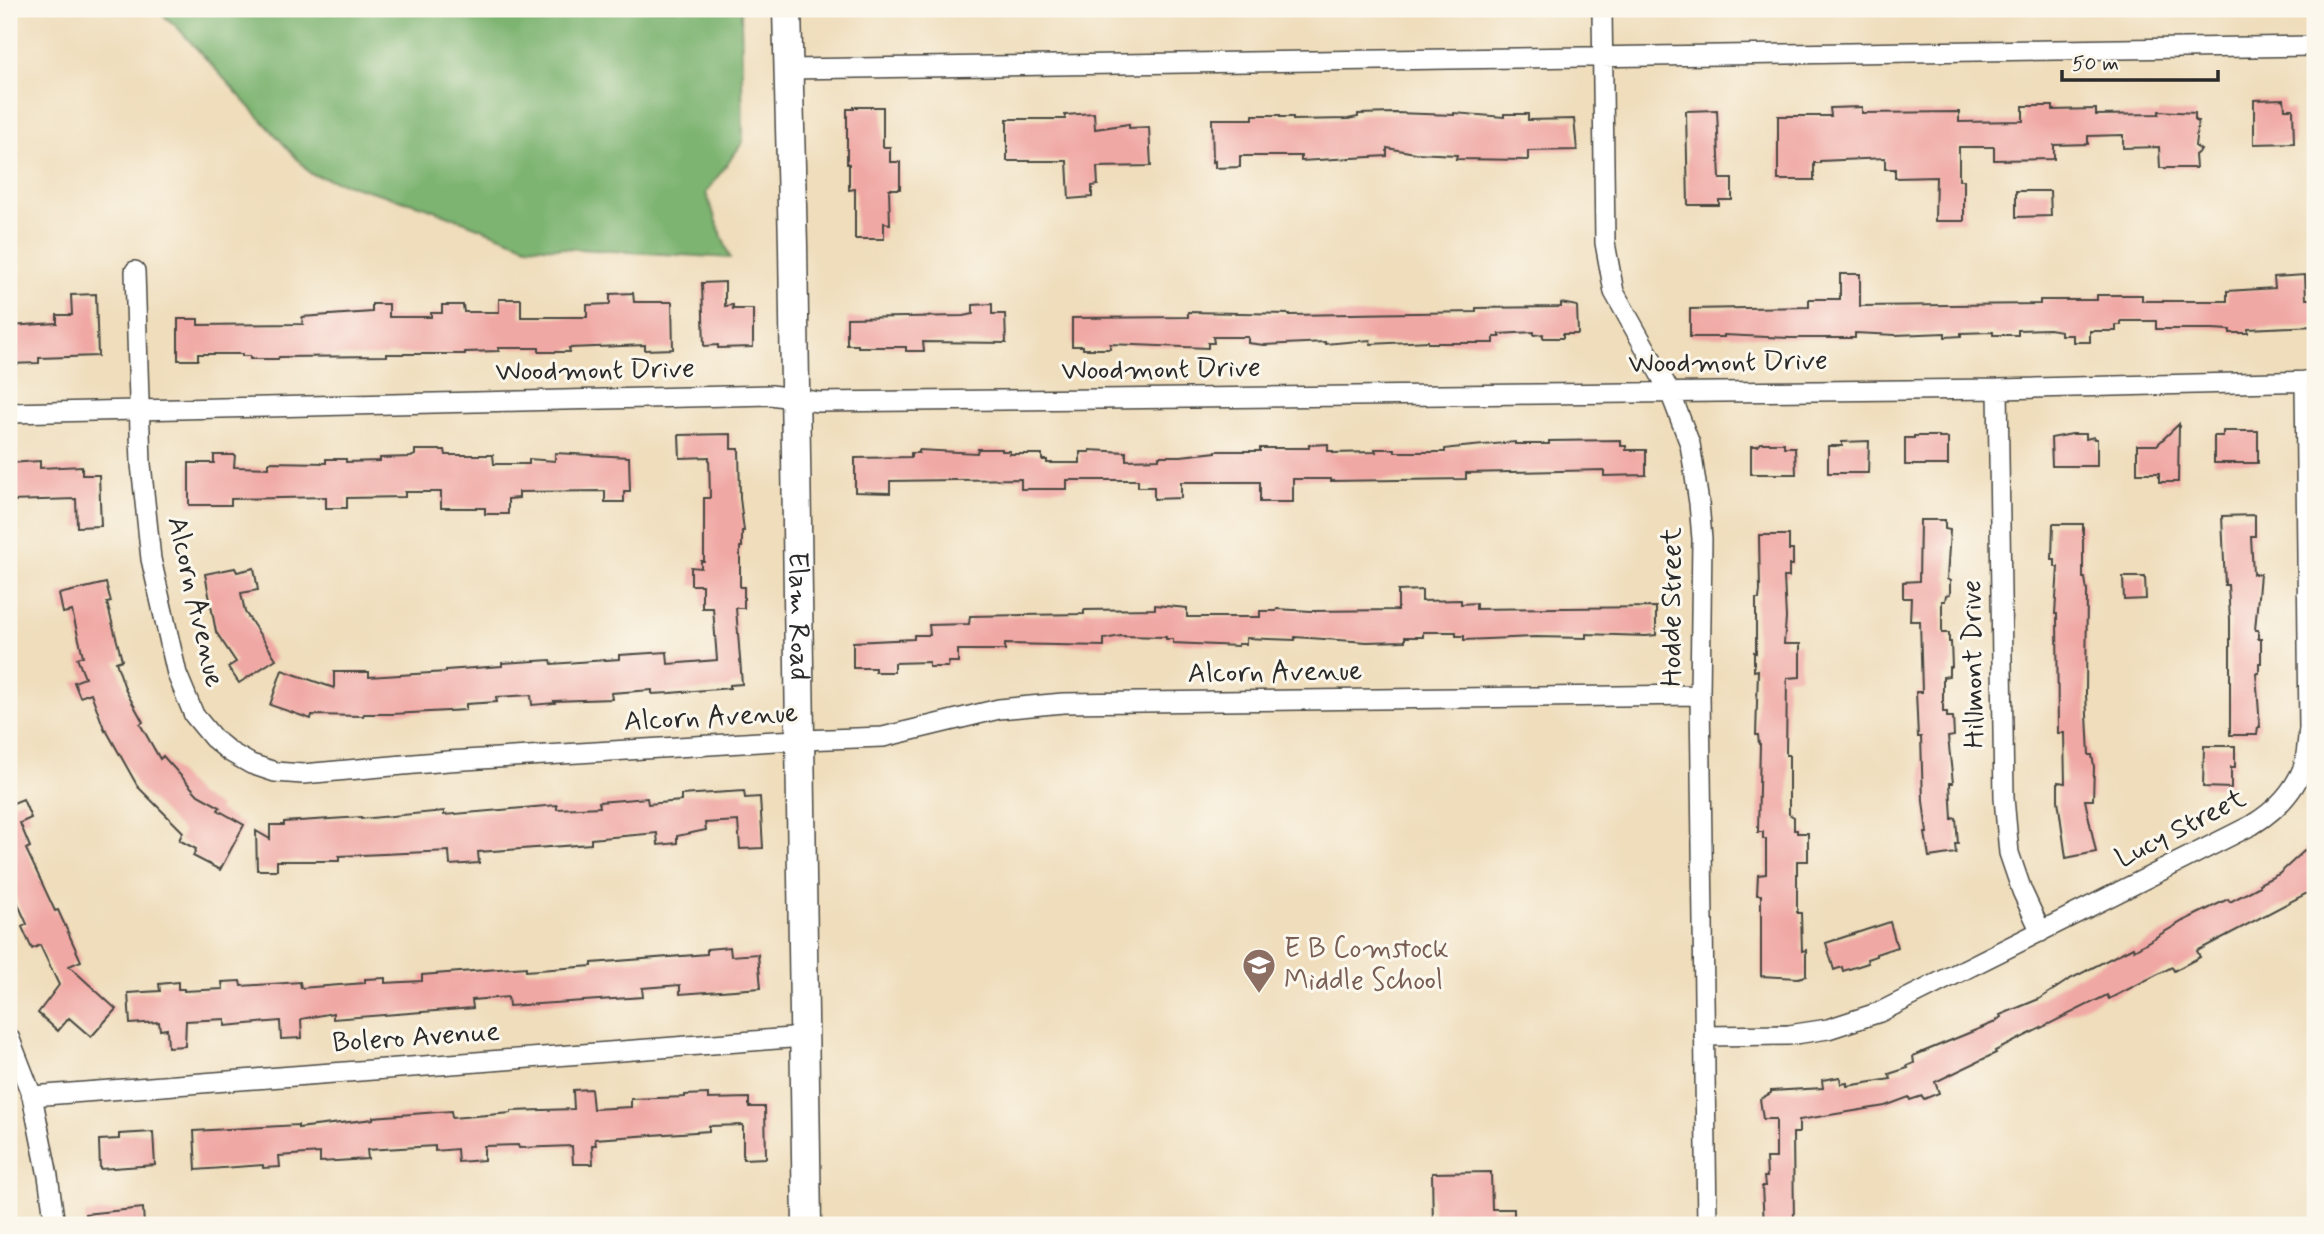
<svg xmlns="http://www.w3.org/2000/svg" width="2324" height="1234" font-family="Mynerve,sans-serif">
<rect width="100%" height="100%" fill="#fbf7ec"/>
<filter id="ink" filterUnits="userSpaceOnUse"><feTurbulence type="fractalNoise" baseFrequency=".0143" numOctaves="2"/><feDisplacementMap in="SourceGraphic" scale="14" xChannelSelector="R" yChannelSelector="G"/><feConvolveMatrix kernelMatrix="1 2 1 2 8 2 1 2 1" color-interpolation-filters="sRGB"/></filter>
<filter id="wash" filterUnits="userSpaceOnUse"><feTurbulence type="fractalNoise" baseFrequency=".00686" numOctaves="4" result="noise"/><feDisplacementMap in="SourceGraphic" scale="28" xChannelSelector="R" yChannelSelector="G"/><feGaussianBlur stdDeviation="1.57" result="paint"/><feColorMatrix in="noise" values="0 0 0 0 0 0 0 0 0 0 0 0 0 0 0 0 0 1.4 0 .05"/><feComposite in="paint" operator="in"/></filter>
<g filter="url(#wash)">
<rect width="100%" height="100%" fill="#efddbb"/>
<!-- forest -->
<path fill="#7db471" stroke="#54704e" stroke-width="2" d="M156,9H741L743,142L706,193L730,258L527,246L426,207L311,174L178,28Z"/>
<g id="blocks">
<!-- building -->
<path fill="#f0a8a4" d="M2284,99L2285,109H2293L2294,143L2254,144V100Z
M2023,106H2053V110L2096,109V115L2159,114V111L2195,113V121H2198L2195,146L2201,150L2195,155L2196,168H2160L2159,147L2123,148V135L2088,136V144L2054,145V159L1994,160V147H1959V180H1964V221H1935L1936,177L1895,178V169H1885V158L1820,161V163H1814V180H1778V116H1831L1830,108L1862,107V113L1959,112V122L2023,121Z
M854,107H883V147H890V162H900V189H889L890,224L884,223V239H855V189L849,190V164H847V109H854Z
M1717,110L1720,179H1732V200H1719V205H1688L1686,111Z
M1094,113L1095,129L1129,124V128L1149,127L1151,166L1097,167L1098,185L1092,186V197L1069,199L1067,161H1007V119H1065V115Z
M1395,113L1454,115V113L1504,117V114H1528V120L1574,119L1577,150L1528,151V160L1456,159L1457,155L1415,153L1387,148V156L1301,161V156H1240V167L1215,168V161L1213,162L1212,119H1253V115H1280V117H1293V120L1348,119L1358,117V114Z
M2016,191H2050L2051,216L2016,217Z
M1840,274H1860V306L2040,304V300H2097V295H2142V301H2227V291L2275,288L2274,277L2305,275L2306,299H2315V326L2248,329V333H2230V330L2212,329H2156V321H2121V325H2116V331H2090V342H2073V335H2061V331L2049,329L2018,330V335H1993V332L1961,333V336L1945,337V333L1896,335L1855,333V338H1789L1724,335V337H1690V309L1809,307V299H1840Z
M725,282V306L733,305V309H753V347L718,348V345L704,346L702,283Z
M633,293L634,302H672L673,349L645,350V345L622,346L569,348L570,352H539V348H498L499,351L465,352V354H387V356L279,357L278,359H250V356H242V354H198V360H178V319H198V325L303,324L302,317L372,312V304H389V317H431V313H442V305H463L464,312H499V299H521V317H587V305L610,304V294Z
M96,294L98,356L39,358V363L9,364V326L57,323V315H72L71,295Z
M1561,303L1577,306L1578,334H1563V338H1543V334L1534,335V332L1499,334L1500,337H1494V343H1428V341L1371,344L1370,340L1325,344V342L1264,345L1248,343V337H1213L1214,343H1208V348L1110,344V349H1083V346H1072V318L1188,317V312L1290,314V315L1476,312V308L1561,307Z
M992,304V314H1005L1006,343L923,342L924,351H906V347H858V345H847V318L963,316L973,314V305Z
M2179,424L2178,482H2159V473H2137V445H2157Z
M2223,431H2258V463H2214V436H2223Z
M731,434V449H739L740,498L744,531H742V547H740V587H744V608H736L742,684L730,685V688L670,693L652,694V690L611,693L612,699L554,701L555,703L532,705L531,695L496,697L497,702L466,704V710L392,714H364L363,716L312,715L311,719L270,705L282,670L334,688V672H369V677L446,672V670L502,666V663L551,660L552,664L619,659V655L667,652L668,664L717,660L713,608H702V585H691V567L701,568V561H704V498H710L709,457L680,458L679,435Z
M2072,434H2086V439L2094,437V439H2097V466H2052L2051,438Z
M1914,436H1939V438H1948V465H1905V438H1914Z
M1621,440V446H1626V450H1646V475L1604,476V470L1466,473V479L1331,481V479H1293V502H1260V482H1181V498L1154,499V487H1138V480H1067V489H1021V479L890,481V493L855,492V458L911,457V453H919V450L977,453L978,449H1002V451H1010V454H1042V460H1047V463H1080V452H1090V450L1126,452V460L1159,459V456H1181L1216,452V451H1260V448H1309V445L1328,444V451H1333V453L1376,452L1375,449H1395V452H1445V449L1452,448L1515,442V444H1549V441Z
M1869,441L1868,473H1828V446H1842V442Z
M1761,443H1784V447H1795L1796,474H1751V446H1758Z
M415,450H445L446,455H493L494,464H529V459L555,461V453L629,457L630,491H624V502H605V491L519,492V498L508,499V514H485V508H441V492H405V497L347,498V508H326V497L231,499V505H189V463H214V455H235L234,467L269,468V462L326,463V459H346V462L380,461V458L411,457L415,455Z
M40,461V468L82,466V475H99L101,526L77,527L76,499L9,501V463Z
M2255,515V536H2251L2253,574H2260L2255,630H2258V639H2261V663H2259V673H2256L2260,727H2258L2257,735H2230V619L2228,585H2225L2222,516Z
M1920,520H1945V529L1950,530L1947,579L1950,581V594L1946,595L1945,601H1942V633H1949V642H1951L1952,667H1949V676L1943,677V712H1947V717H1953L1954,736L1948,737L1953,783H1950L1952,819L1956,818L1958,844H1955L1956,853L1929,857L1925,833H1927L1923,801L1921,737H1918L1916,692H1922L1920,621H1910L1911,598H1903V582L1919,581Z
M2053,524H2083V578H2085L2087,591L2086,694L2089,755H2092L2094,767L2093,800H2085L2096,852L2066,858L2058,800V782L2065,783L2064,733H2058L2057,614H2055L2058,567H2055V559H2052Z
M1759,535H1789V550H1793V565H1789V577H1784L1786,618L1784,644H1800V677L1787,678L1786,755H1789V814L1794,817V830H1797V833H1808V861H1797V913H1801L1802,951L1806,950V976L1798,978L1761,976V895H1757L1758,875L1766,874V839H1763V832H1758L1760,744H1759L1758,735H1756L1758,670L1754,671V652L1756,653V599H1759L1760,590Z
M235,568L237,572L254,568L258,590L241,593L245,612L276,659L239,683L228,667L236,662L216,632L205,574Z
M2123,577H2145L2146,599L2124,600Z
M106,583L111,602L107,603L122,660L116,662L126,691L143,722L140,724L160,759L163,756L198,795L220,807L218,810L244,825L220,870L193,856L196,849L179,840L183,832L138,787L106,730L105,731L91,693L80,697L74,682L85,678L77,658L83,656L72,611L63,613L59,594Z
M1422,590V601L1461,600V604L1476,603V609L1656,607V635L1646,636L1586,634V638L1535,637L1464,640V636H1456V632H1423V637H1405V641L1367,642L1295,637V640L1246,638V644H1238V646L1173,643V639H1166V637L1121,636L1104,639V646L1005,644V650H958V662H949L948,667H929V662L894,663V672H875V668H853V642L914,639V635H930L929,625L969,624L970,616L1084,614V610L1155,609V605L1187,608V617H1260V611H1276L1277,609L1311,611L1398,610V591Z
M2204,746H2235V767H2231V788L2203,787Z
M744,791L745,798L760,797L763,848L740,849L738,821L705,823L706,830L677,836V843L658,845L657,833L591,839V844L478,852L479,863L450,865L449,851L339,856V861H277V870H257L256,831L270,839V825H284V822L361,817V819L444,811V815L557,805V809L600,807L599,802L647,798L648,804L681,801V795Z
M9,797L11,804L23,799L31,818L20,823L30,847L26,849L55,911L58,910L81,961L69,966L116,1009L91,1037L69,1018L58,1031L38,1013L59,985L40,945L32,949L22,927L27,924L9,884Z
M2315,841V889L2197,951L2200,957L2174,971L2172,967L2109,999L2107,995L1995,1051L1996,1053L1935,1082L1939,1093L1924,1099L1922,1096L1910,1100L1909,1097L1885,1106L1799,1120V1133H1793L1794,1225H1764L1762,1186H1765L1764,1177H1767L1766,1158H1776V1119H1763L1760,1099L1771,1093V1091L1823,1088L1822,1080L1840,1077L1841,1084L1847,1083V1086L1891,1079L1889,1074L1908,1068L1907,1066L1914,1063L1913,1056L1993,1023L2001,1017L2000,1015L2039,999L2070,979L2133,947L2134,950L2183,921L2228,899L2230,902L2260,886L2259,884L2279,874Z
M1890,922L1897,947L1876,954V956L1867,959L1868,963L1843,971L1842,967L1834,970L1826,943Z
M730,947L731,956L758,954L761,988L680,994V985L642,988L643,997L509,1006L508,997L472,1000L473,1008L333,1019V1013L301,1019L302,1038L281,1039L280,1021L225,1026V1019L186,1021L185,1046L168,1047L167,1029L160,1030L159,1022L130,1024L128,993L160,991L159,984L178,982V989H184V991L223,989L222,982L240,981L241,986L300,982L301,988L365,983V979L385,978V983L422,981V975L526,967V971L592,966V963L707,954V949Z
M591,1089L593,1109L631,1107V1099L685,1097V1095L708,1094V1099L749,1098V1107H765L766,1158L743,1159V1125L709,1126V1131L595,1139L596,1145H592L593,1164H573L572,1146L519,1148L518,1145L484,1146V1160L458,1162L457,1149L435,1151V1146L367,1150L368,1159L320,1162V1153L279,1156L280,1167L263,1168V1165L196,1170L194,1131L298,1125V1128L373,1119V1117L451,1111L452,1118L511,1113V1111L574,1109L573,1090Z
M153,1132L155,1165L100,1169L99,1140L119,1139V1134Z
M1491,1172L1492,1209H1514V1225H1433L1432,1173Z
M143,1208L144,1225H85V1214Z"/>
</g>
</g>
<g filter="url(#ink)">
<use href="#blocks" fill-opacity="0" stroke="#484641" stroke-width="2"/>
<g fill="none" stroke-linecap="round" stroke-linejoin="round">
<defs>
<path id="street" d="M1602,9L1605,243L1614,292L1670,392L1690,444L1699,503L1702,539L1700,695L1707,1225
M789,69L2315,46
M135,271L141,464L151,559L177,674L194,715L213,738L230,752L251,764L275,772L303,774L448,761L776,741L883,737L999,709L1063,703L1700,695
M1998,389L2004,798L2009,853L2022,891L2041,932
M9,413L771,395L818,402L1998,389L2315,381
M1704,1036L1789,1035L1828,1029L1880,1012L2252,825C2275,811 2293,793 2303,768C2307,757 2307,742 2309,729L2305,381
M9,1037L32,1096L48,1176L55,1225
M32,1096L804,1037"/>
<g id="secondary">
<path id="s1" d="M787,9L793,246L807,1225"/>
</g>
</defs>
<!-- street casing -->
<use href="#street" stroke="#484641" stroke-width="22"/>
<!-- secondary casing -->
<use href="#secondary" stroke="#484641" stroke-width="31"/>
<!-- street -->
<use href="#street" stroke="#fff" stroke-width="19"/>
<!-- secondary -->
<use href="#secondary" stroke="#fff" stroke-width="28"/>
</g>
</g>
<!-- icons -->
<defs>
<symbol id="school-pin" viewBox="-11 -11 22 30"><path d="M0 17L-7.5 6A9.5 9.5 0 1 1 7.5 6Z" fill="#8d6e63" stroke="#fbf7ec"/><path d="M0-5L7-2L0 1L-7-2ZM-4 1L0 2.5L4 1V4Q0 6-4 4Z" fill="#fff"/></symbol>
</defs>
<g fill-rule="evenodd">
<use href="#school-pin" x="1240" y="946" width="38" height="52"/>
</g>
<g text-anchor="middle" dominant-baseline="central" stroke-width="6" stroke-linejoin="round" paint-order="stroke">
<!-- street labels -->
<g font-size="28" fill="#2b2b2b" stroke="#fbf7ec">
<text transform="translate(1728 363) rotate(-1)">Woodmont Drive</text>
<text transform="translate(1161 370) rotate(-1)">Woodmont Drive</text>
<text transform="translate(595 371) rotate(-1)">Woodmont Drive</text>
<text transform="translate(195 602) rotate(77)">Alcorn Avenue</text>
<text transform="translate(1672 607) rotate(-90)">Hodde Street</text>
<text stroke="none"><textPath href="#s1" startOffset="607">Elam Road</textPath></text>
<text transform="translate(1974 664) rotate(-91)">Hillmont Drive</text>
<text transform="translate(1275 673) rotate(-1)">Alcorn Avenue</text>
<text transform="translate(711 718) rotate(-3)">Alcorn Avenue</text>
<text transform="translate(2181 829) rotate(-27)">Lucy Street</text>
<text transform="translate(416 1038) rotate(-4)">Bolero Avenue</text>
</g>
<!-- education labels -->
<g font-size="28" fill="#785e54" stroke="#fbf7ec" text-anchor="start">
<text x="1284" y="949">E B Comstock<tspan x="1284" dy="32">Middle School</tspan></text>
</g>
</g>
<!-- margin -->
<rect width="2324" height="1234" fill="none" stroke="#fbf7ec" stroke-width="35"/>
<!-- scale -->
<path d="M2062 70v10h156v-10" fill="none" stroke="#2b2b2b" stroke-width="3.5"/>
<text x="2072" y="70" font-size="21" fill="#2b2b2b" stroke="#fbf7ec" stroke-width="5" paint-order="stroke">50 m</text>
</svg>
